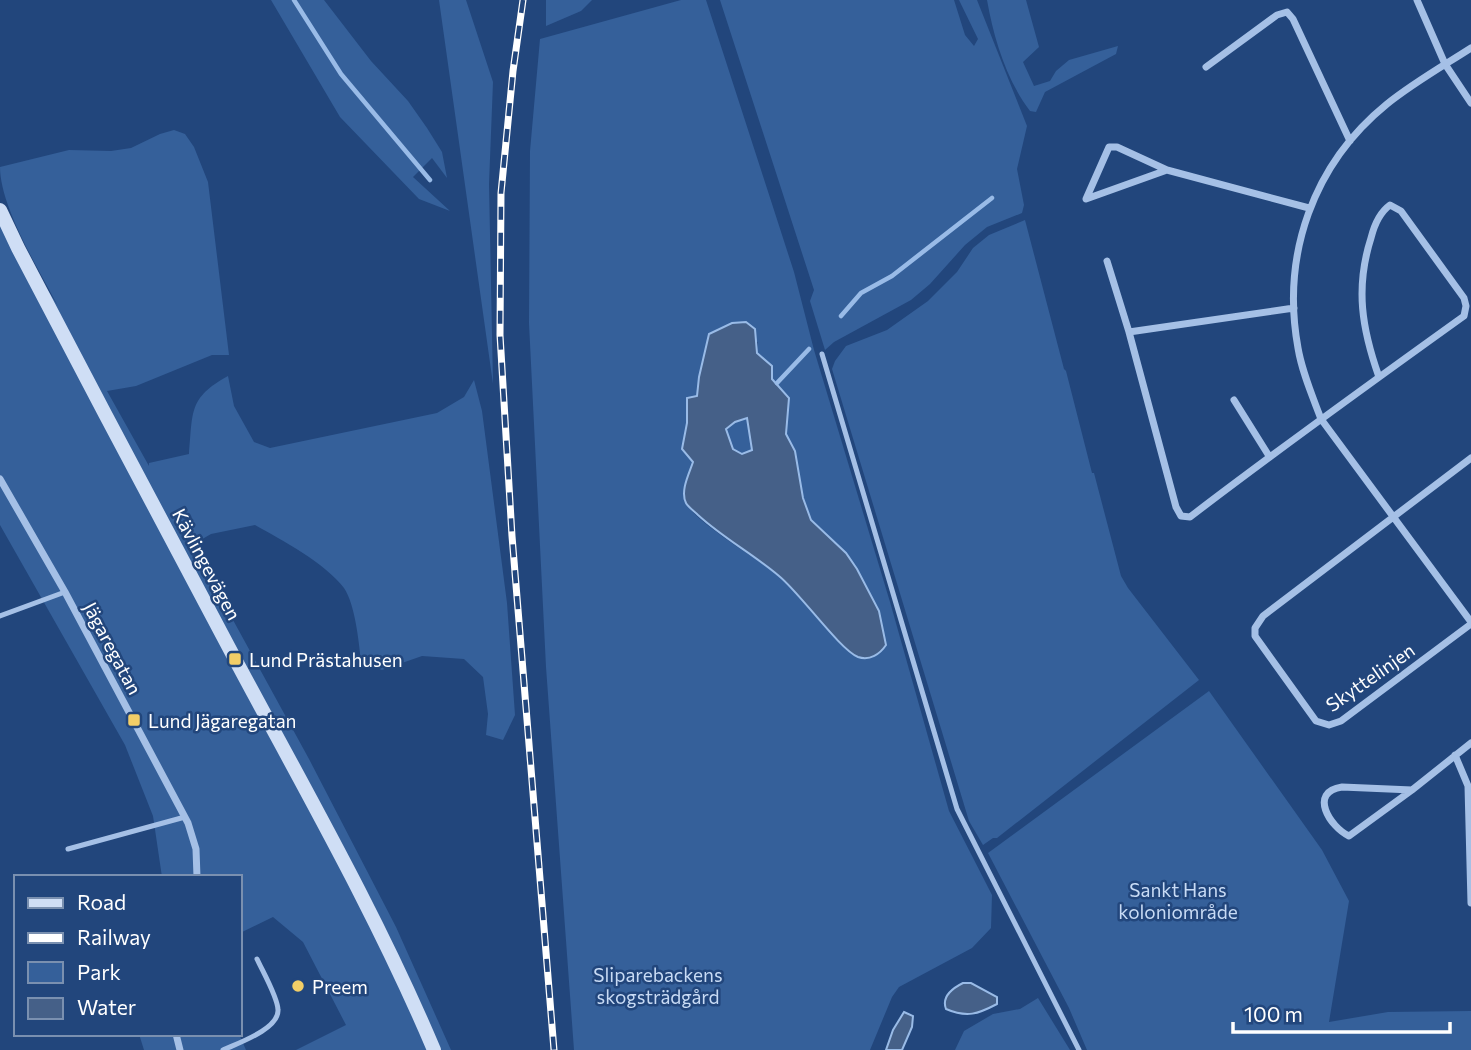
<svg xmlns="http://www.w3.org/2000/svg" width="1471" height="1050" font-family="Commissioner,sans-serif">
<rect width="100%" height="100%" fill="#22467c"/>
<!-- green -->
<path fill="#35609a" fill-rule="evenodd" d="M271,0H324L371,61L408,101L427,128L442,152L447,178L432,158L413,177L450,211L419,199L340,117Z
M439,0H466L493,82L489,184L493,384Z
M546,0H592L581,11L546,26Z
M681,0H706L794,272L814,350L890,602L949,811L992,895L991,928L972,948L899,987L892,997L870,1050H574L546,667L529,323L530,151L540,39ZM709,334L758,342L757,353L772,366V379L789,398L786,434L795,451L803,498L811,520L826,533L857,569L872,597L858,657C828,634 808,601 779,576C760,560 696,523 686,503C680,491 689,474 693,462L682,449L687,423V398L697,396L699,377Z
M720,0H954L965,35L974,46L978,39L959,0H977L1027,126L1017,169L1024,205L1022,213L987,227L965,245L930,284L911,300L834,342L825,350L810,301L814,290Z
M987,0H1026L1039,47L1023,62L1034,86L1050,81L1056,71L1069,60L1118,46L1116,54L1045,92L1036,112L1030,111C1006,79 994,39 987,0Z
M174,130L185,134L194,147L208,182L229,355H212L136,386L107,391L149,466V463L189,454C193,412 188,398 228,376L234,406L254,442L270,448L437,413L464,397L474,380L482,411L507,603L515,715L503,740L486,735L488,714L483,677L464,659L422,656L382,670L361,662C359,642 355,604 344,588C325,563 282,540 255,525L211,534L192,545L309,759L396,927L451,1050H296L346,1025L303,942L273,917L240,933V877H162L153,816L125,745L0,525V215L58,306C39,270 0,207 0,167L69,150L111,151L131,148L160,134Z
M1025,220L1064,369L1066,371L1092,473H1094L1121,576L1128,588L1199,680L997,838H993L983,845L969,821L832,369L835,361L846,346L887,330L928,301L957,272L973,248L989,235Z
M747,417L752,450L742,454L733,449L726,429L735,420Z
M1209,691L1322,850L1349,901L1329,1022L1388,1012L1471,1011V1050H1087L1069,1008L988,853Z
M1038,998L1070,1050H955L964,1031L993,1014L1020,1009Z
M139,1034H239L246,1050H144Z"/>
<!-- water -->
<path fill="#456088" stroke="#99bbe7" stroke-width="2" fill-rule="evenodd" d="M746,322L755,329L757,353L772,366V379L789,398L786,434L795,451L803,498L811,520L846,553L857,569L879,611L886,645C880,654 870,661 858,657C840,650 800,593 779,576C753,554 723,538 698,515C694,511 688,507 686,503C680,491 689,474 693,462L682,449L687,423V398L697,396L699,377L709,334L732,323ZM747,418L752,450L742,454L733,449L726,429L735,422Z
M963,983H971L997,997V1004C978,1014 967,1018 946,1009C941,996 953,988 963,983Z
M904,1012L913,1016L912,1027L902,1050H886L893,1030Z"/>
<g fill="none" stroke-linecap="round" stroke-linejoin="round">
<!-- stream -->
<path stroke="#99bbe7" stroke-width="4.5" d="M294,0L341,74L430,180
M841,316L861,293L892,276L992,198
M777,383L809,349"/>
<!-- lane -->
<path stroke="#a5c0e6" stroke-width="5" d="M822,354L957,809L1079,1050
M0,616L65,592
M68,849L185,817
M223,1050C238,1043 279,1029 278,1010C278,998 263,972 257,959"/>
<!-- street -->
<path stroke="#a5c0e6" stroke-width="7" d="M1417,0L1445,64L1471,103
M1471,48C1443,66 1413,83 1387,104C1313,164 1281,255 1298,348C1302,372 1312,395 1321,419L1471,622
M1206,67L1277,15L1287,12L1293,19L1350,141
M1167,170L1086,199L1109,147H1117L1167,170L1309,208
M1107,261L1129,332
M1294,308L1129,332L1176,507L1181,516L1190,517C1280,448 1372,382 1464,316L1466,306L1464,298L1401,211L1390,205C1379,213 1374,226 1371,238C1355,288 1362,329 1379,377
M1234,400L1269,456
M1471,458L1263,616L1255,628V636L1316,721L1329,725L1341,721L1471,624
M0,479L65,592L188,823L196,849L197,877
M1455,755L1468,786L1471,903
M1342,787L1412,790L1349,836C1330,827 1308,792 1342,787Z
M1412,790L1471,743
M176,1034L180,1050"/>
<!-- secondary -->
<path stroke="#cfdef5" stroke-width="14" d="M0,210L18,248C90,385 162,523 235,659C304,788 377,915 434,1050"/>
<defs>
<path id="rail" d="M523,0L513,71L501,193L500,335L512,536L554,1050"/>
</defs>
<!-- rail casing -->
<use href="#rail" stroke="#fff" stroke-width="7"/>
<!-- rail -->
<use href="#rail" stroke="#22467c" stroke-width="4.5" stroke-dasharray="13" stroke-linecap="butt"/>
</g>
<!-- markers -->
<g fill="#f2ce67" stroke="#22467c" stroke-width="2.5">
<rect x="228" y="652" width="14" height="14" rx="3.5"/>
<rect x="127" y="713" width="14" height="14" rx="3.5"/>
<circle cx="298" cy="986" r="7"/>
</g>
<g text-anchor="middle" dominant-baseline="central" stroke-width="5" stroke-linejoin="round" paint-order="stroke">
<!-- street labels -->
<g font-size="19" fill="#fff" stroke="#22467c">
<text transform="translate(207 564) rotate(62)">Kävlingevägen</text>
<text transform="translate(113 648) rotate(62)">Jägaregatan</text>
<text transform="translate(1370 677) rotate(-35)">Skyttelinjen</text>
</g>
<!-- poi labels -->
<g font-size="19" fill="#fff" stroke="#22467c" text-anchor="start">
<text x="249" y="659">Lund Prästahusen</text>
<text x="148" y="720">Lund Jägaregatan</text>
<text x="312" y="986">Preem</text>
</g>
<!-- park labels -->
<g font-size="19" fill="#c8dbf5" stroke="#22467c">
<text x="1178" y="889">Sankt Hans<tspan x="1178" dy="22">koloniområde</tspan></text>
<text x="658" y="974">Sliparebackens<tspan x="658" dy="22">skogsträdgård</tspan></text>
</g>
</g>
<!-- legend -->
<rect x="14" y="875" width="228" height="161" fill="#22467c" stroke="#7a90b0" stroke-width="2"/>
<rect x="28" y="898" width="35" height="10" fill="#cfdef5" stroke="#7a90b0" stroke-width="2"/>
<text x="77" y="910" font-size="21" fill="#ffffff">Road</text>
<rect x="28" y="933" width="35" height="10" fill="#ffffff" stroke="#7a90b0" stroke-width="2"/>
<text x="77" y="945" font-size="21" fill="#ffffff">Railway</text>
<rect x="28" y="962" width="35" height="21" fill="#35609a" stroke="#7a90b0" stroke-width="2"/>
<text x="77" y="980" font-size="21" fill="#ffffff">Park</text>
<rect x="28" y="998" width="35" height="21" fill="#456088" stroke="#7a90b0" stroke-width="2"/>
<text x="77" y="1015" font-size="21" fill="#ffffff">Water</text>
<!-- scale -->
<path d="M1233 1022v10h217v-10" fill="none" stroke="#ffffff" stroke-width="3.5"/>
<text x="1244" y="1022" font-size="21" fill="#ffffff" stroke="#22467c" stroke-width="5" paint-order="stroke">100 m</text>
</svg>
